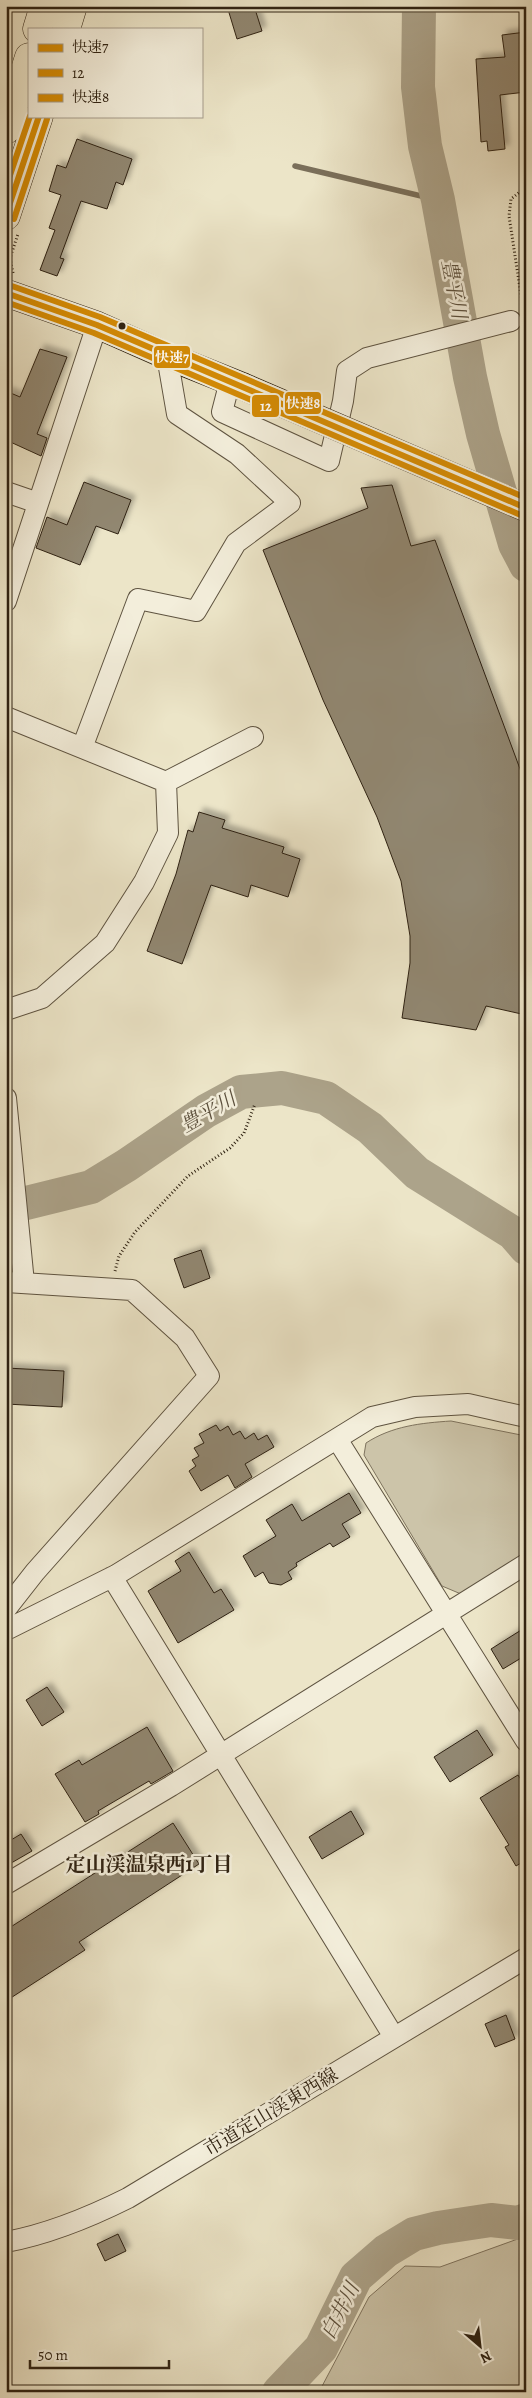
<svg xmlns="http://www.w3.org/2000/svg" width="532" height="2398" font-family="Alegreya,'Noto Serif JP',serif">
<defs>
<filter id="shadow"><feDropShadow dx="4.5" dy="-4.5" stdDeviation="2.5" flood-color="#0004"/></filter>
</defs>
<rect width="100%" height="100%" fill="#ece5c8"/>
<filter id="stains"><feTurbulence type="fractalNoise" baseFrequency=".004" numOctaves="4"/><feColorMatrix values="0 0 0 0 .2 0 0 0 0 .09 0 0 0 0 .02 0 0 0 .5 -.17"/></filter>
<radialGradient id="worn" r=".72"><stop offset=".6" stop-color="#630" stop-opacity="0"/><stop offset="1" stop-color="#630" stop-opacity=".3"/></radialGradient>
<!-- green -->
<path fill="#ccc4a9" stroke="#7e735e" d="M451,1421L526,1436V1555L461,1594L442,1586L364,1455L366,1443C392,1426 421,1423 451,1421Z
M526,2236V2392H319L369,2297L405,2266L440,2267Z"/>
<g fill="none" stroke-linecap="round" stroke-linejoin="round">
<!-- stream -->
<path stroke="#7a6f5a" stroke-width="5.5" d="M295,166L438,200"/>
<!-- river -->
<path stroke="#aca38a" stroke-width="34" d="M419,6L418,87L425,146L438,200L470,377L483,434L515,544L526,565
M6,1208L91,1187L127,1165L206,1111L241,1092L282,1088L326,1098L370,1128L417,1173L513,1233L526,1248
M279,2392L321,2348L356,2277L386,2251L414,2234L438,2228L491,2220L518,2223L526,2220"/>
</g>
<!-- building -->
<path fill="#918771" stroke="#2f2212" filter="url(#shadow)" d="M227,6H254L262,31L237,39Z
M526,32V92L500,95L505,149L488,151L487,141L481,142L476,59L505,57L502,35Z
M77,139L132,159L123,185L116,182L107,209L81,201L60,258L64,259L57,276L40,270L55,230L49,228L61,195L49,191L57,165L66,168Z
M40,349L67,357L37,434L47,438L41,456L6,440V391L20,397Z
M84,482L131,500L118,534L96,526L80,565L36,548L47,517L67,525Z
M392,485L411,546L435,540L526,785V1015L486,1006L476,1030L402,1018L410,963V936L401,881L377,817L323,700L263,550L368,508L361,488Z
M199,812L225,820L222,828L284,847L282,853L300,859L288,897L251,885L248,897L211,885L182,964L147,951L176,874L188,830L193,832Z
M201,1250L210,1278L184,1288L174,1259Z
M6,1368L64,1371L62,1407L6,1404Z
M216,1425L220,1431L228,1426L233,1435L240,1431L245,1439L254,1433L258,1440L267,1435L274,1447L245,1464L252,1477L235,1488L228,1475L201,1491L189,1471L196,1466L192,1460L199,1456L194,1448L204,1443L199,1434Z
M349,1493L361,1513L342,1524L350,1537L333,1547L330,1543L296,1563L297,1566L288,1572L292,1579L281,1585L269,1583L263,1572L255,1577L243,1556L276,1536L266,1520L292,1504L302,1521Z
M189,1552L214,1593L221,1589L234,1610L178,1643L148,1591L181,1571L175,1561Z
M526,1627V1655L503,1669L491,1649Z
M47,1687L64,1712L42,1726L26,1700Z
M147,1727L173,1771L151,1784L149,1781L98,1811L99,1814L85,1822L55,1774L79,1760L82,1765Z
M477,1730L493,1755L450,1782L434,1757Z
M518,1775L526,1787V1860L516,1866L505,1847L509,1845L480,1798Z
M351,1811L364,1834L322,1859L309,1837Z
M173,1823L199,1864L79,1942L85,1950L6,2001V1930Z
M21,1834L32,1851L6,1866V1843Z
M506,2015L515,2039L495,2047L485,2024Z
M118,2234L126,2251L105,2261L97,2244Z"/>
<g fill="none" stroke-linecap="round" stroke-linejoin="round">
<defs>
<path id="minor" d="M230,381L222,412L329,461L343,401L347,371L367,358L511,321
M6,492L38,503
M6,601L97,325
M6,717L166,782L253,737
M82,748L138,599L196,611L236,543L290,503L237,454L177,414L167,356
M6,1010L42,998L105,943L144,882L168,833L166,782
M6,1098L24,1283
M6,1282L132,1290L185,1338L209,1376L35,1572L6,1609
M337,1439L526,1741
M112,1577L394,2037
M6,1630L116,1575L372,1417L415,1407L468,1404L526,1417
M6,1884L171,1786L526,1564
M6,2242C49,2234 90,2217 128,2198L526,1958"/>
<path id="major" d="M6,293L97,325L167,356L242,386"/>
<path id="highway" d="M37,29L44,6
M66,29L73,6
M6,130L29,57
M6,216L39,116"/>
</defs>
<!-- minor casing -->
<use href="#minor" stroke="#5e5340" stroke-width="22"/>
<!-- major casing -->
<use href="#major" stroke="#2f2212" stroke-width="28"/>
<!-- highway casing -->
<use href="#highway" stroke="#2f2212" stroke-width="29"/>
<!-- path -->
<path stroke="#2f2212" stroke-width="3" stroke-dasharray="1 2.5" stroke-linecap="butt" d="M13,273L10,258L18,234
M523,308L509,216L511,199L526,187
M115,1271L119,1256L135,1232L188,1176L230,1148L244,1133L255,1104"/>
<!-- minor -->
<use href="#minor" stroke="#f3eedb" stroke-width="20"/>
<!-- major -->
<use href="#major" stroke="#ece5c8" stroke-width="26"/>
<!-- highway -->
<use href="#highway" stroke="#ece5c8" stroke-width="28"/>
<defs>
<path id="major-bridge" d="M242,386L526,508"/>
</defs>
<!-- major-bridge casing -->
<use href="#major-bridge" stroke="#2f2212" stroke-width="28" stroke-linecap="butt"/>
<!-- major-bridge -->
<use href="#major-bridge" stroke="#ece5c8" stroke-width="26"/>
<defs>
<path id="bus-1" d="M6,215L39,116
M6,293L97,325L526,508"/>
<path id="bus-2" d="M14,219L47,119
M6,302L94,333L523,516"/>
<path id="bus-3" d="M6,187L30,116
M9,285L100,317L526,498"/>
</defs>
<!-- bus-1 casing -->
<use href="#bus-1" stroke="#f3eedb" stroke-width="10"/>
<!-- bus-2 casing -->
<use href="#bus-2" stroke="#f3eedb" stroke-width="10"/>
<!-- bus-3 casing -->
<use href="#bus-3" stroke="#f3eedb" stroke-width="10"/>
<!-- bus-1 -->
<use href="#bus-1" stroke="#d58b04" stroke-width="6"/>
<!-- bus-2 -->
<use href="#bus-2" stroke="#d58b04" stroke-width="6"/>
<!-- bus-3 -->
<use href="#bus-3" stroke="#d58b04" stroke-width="6"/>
</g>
<!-- markers -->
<circle fill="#2f2212" stroke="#f3eedb" stroke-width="2" cx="122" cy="326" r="4.5"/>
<g text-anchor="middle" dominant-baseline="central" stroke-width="5" stroke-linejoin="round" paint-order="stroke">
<!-- street labels -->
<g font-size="19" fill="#2f2212" stroke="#f3eedb">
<text transform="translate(271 2112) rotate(-31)">市道定山渓東西線</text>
</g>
<!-- water labels -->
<g font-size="20" font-style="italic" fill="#5b4f3c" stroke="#f3eedb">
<text transform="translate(454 289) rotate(79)">豊平川</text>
<text transform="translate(208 1112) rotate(-30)">豊平川</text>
<text transform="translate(340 2311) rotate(-63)">白井川</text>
</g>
<!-- neighbourhood labels -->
<g font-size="20" font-weight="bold" fill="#2f2212" stroke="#f3eedb">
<text x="149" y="1864">定山渓温泉西1丁目</text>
</g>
</g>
<g stroke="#f3eedb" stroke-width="2">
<rect x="153" y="345" width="38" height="24" rx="5" fill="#d58b04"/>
<rect x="284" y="391" width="38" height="24" rx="5" fill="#d58b04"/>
<rect x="251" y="394" width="29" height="24" rx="5" fill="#d58b04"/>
</g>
<g font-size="14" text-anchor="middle" font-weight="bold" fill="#fff">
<text x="172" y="362">快速7</text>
<text x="303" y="408">快速8</text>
<text x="266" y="411">12</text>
</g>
<!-- margin -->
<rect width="532" height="2398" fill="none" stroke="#ece5c8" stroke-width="25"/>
<rect x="8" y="8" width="517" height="2383" fill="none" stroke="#2f2212" stroke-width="2.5"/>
<rect x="12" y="12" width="507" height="2373" fill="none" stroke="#2f2212"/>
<!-- legend -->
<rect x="28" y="28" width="175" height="90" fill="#f3eedb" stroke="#a59c8b"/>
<rect x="38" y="44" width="25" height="8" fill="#d58b04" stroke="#a59c8b"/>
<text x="72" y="52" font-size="15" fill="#2f2212">快速7</text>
<rect x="38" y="69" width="25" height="8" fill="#d58b04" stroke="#a59c8b"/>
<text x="72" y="78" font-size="15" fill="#2f2212">12</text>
<rect x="38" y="94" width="25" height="8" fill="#d58b04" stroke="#a59c8b"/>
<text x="72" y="102" font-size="15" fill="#2f2212">快速8</text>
<!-- north arrow -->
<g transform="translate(480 2346) rotate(152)" stroke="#f3eedb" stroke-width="4" paint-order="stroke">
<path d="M0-4L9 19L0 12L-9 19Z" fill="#2f2212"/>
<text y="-8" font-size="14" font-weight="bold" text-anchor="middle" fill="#2f2212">N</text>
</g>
<!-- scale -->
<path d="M30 2360v8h139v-8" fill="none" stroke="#2f2212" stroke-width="2.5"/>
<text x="38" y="2360" font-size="15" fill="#2f2212" stroke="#f3eedb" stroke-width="4" paint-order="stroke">50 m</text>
<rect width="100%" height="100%" filter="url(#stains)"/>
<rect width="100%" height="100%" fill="url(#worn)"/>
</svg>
